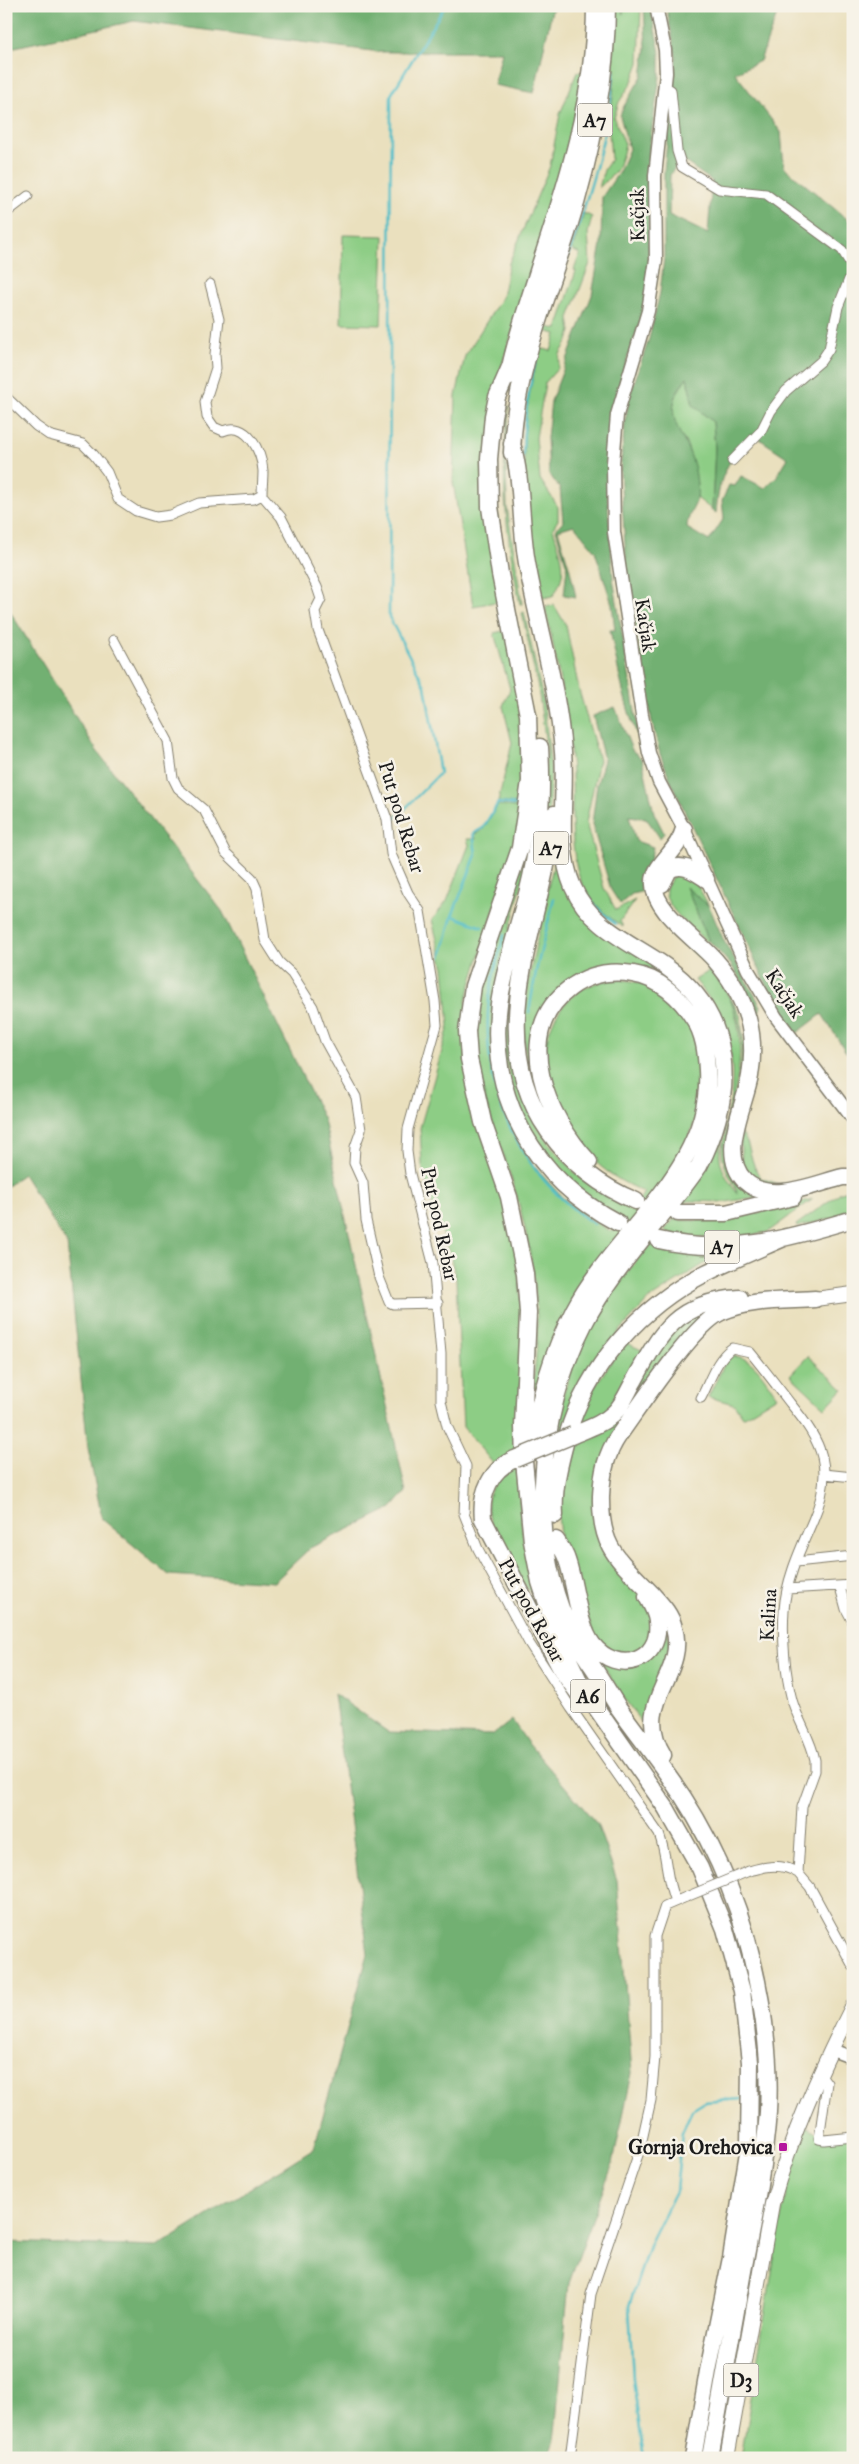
<svg xmlns="http://www.w3.org/2000/svg" width="859" height="2464" font-family="'IM FELL Great Primer',serif">
<rect width="100%" height="100%" fill="#f7f3e8"/>
<filter id="ink" filterUnits="userSpaceOnUse"><feTurbulence type="fractalNoise" baseFrequency=".02" numOctaves="2"/><feDisplacementMap in="SourceGraphic" scale="10" xChannelSelector="R" yChannelSelector="G"/><feConvolveMatrix kernelMatrix="1 2 1 2 8 2 1 2 1" color-interpolation-filters="sRGB"/></filter>
<filter id="wash" filterUnits="userSpaceOnUse"><feTurbulence type="fractalNoise" baseFrequency=".0096" numOctaves="4" result="noise"/><feDisplacementMap in="SourceGraphic" scale="20" xChannelSelector="R" yChannelSelector="G"/><feGaussianBlur stdDeviation="1.12" result="paint"/><feColorMatrix in="noise" values="0 0 0 0 0 0 0 0 0 0 0 0 0 0 0 0 0 1.4 0 .05"/><feComposite in="paint" operator="in"/></filter>
<g filter="url(#wash)">
<rect width="100%" height="100%" fill="#eae0be"/>
<!-- green -->
<path fill="#8dcd85" stroke="#547450" d="M616,6H621L623,14L624,6H641L639,63L631,84L619,102L614,118L625,144L623,153L617,170L599,188L604,170L611,159L609,132L606,133L613,97L615,69L612,68Z
M577,72H582L573,132L493,395L501,601L473,606L453,482L456,396L465,356L502,297L509,263L550,166L560,114Z
M584,213L592,217L588,233L590,263L569,318L571,331L568,341L560,354L558,368L545,383L536,438L540,479L558,507V520L553,528C561,558 570,569 553,596L543,598C532,548 523,494 524,443C525,410 532,379 540,348L551,351L556,334L545,331L547,327L557,329L576,271L574,270L580,254L572,250Z
M343,235L384,236L381,325L341,324Z
M687,377L693,405L713,422L715,448L712,510L697,498C696,480 694,465 688,448C686,441 681,437 678,431C667,413 676,392 687,377Z
M509,406L506,462L507,507L522,604H520C506,537 499,473 509,406Z
M554,605L566,625L579,690L599,760L586,823L604,888L616,910L635,900L620,921L623,927C605,915 588,900 580,879C567,840 575,798 571,758C566,707 556,657 545,607Z
M524,612L544,704L551,771L548,822L517,972L519,1085L534,1121L553,1148L578,1176L632,1212L644,1192C623,1183 604,1172 588,1154C570,1134 543,1076 546,1048C553,988 612,962 662,993C697,1015 707,1072 698,1110C689,1148 660,1190 639,1223C604,1281 570,1338 535,1395L532,1391C534,1373 537,1354 537,1335C538,1289 529,1240 517,1197C500,1138 471,1081 475,1018C479,963 510,908 525,855L529,856L500,967L508,1118L533,1165L562,1197L588,1217L612,1232L622,1219C606,1207 588,1196 572,1184C536,1154 510,1100 506,1054C504,1034 506,1014 508,993L547,752L538,688L522,613Z
M508,630L521,688L525,805L498,802L512,743L503,706L510,689L494,633Z
M498,805L525,808L466,1001L506,1207L517,1252L523,1327L518,1454L496,1467L463,1427L456,1279L448,1248L430,1198L422,1165L420,1128L449,1026L444,968L432,920L447,901L469,845L467,839H476L475,834L482,831Z
M556,859L568,892L660,972C603,954 590,969 547,1003L545,1106C508,1051 528,979 542,918C546,899 549,877 556,859Z
M684,874L695,881L709,906L687,889L709,941H706C695,931 662,906 666,889C667,885 672,879 674,875Z
M646,894L663,921L698,953L720,978L740,1015L746,1060L729,1133L756,1197L726,1202L688,1201L674,1219L669,1217C683,1197 700,1177 712,1155C734,1117 739,1062 722,1022C715,1006 706,993 695,980L709,971C749,1008 743,1063 730,1111C726,1126 718,1143 720,1159C722,1172 730,1183 737,1193C737,1185 721,1169 722,1148C724,1135 730,1121 733,1108C745,1059 749,1020 717,977C695,948 658,929 646,894Z
M741,1133C752,1144 749,1163 761,1178L779,1184H792C786,1187 780,1185 773,1184C741,1180 740,1161 741,1133Z
M853,1189V1213L797,1227L796,1225L841,1192Z
M813,1199L768,1232L741,1238H686L664,1231L673,1220L724,1221Z
M650,1245L668,1250L731,1252L704,1264L648,1300L618,1333L554,1471C550,1388 596,1305 650,1245Z
M730,1304L623,1422L597,1508L653,1618L651,1639L632,1659L598,1646L560,1539L558,1511L572,1440L602,1428L669,1333L692,1316Z
M624,1342L644,1351L613,1407L575,1430L590,1394Z
M732,1356C754,1356 765,1380 777,1396L743,1417L734,1404L708,1397L726,1361Z
M808,1356L843,1389L825,1408L790,1375Z
M518,1464C519,1508 523,1551 533,1594L527,1589C513,1565 471,1511 495,1484C501,1476 511,1470 518,1464Z
M665,1617L670,1644L648,1732L621,1694L595,1652L630,1666Z
M805,2125L822,2136L853,2134V2458H741L781,2218L791,2171Z"/>
<!-- forest -->
<path fill="#72b072" stroke="#476647" fill-rule="evenodd" d="M6,6H553L534,93L494,85L502,52H380L134,21L6,49Z
M644,6H650L660,53V76L649,149L648,285L639,325L623,371L611,416L607,489L613,578L640,742C624,706 618,668 610,630H615L612,604L595,551L574,525L558,530L570,570L576,597L564,595L567,567L556,529L563,521L560,488L549,474L547,438L551,401L592,295L601,244L602,197L619,172L629,149L620,116L624,106L642,76L646,48Z
M666,6H780L760,61L735,73L781,132L784,167L853,224V1058L846,1052L822,1014L796,1034L770,992L672,784L660,754L652,722L627,574L620,471L625,422L630,395L649,339L660,293L664,258V171L676,57ZM681,159L712,181L708,234L669,215L670,175ZM687,377L693,405L713,422L715,448L712,510L716,513C719,475 727,462 752,434L788,458L777,476L765,488L741,476L735,486L729,485L722,501L724,518L709,541L687,528C687,516 694,509 697,499C698,493 697,482 696,476C691,435 654,419 687,377Z
M6,605L97,751L222,911L324,1120L406,1492L392,1508L310,1548L274,1582L169,1575L102,1519L88,1448L67,1244L23,1174L6,1187Z
M615,707L632,750L642,759L654,813L664,833L660,838L646,818L629,816L636,841L653,847L644,891L632,894L620,904L611,890L592,824L597,784L604,760L593,716Z
M686,887L709,906L724,941L761,1006L757,1019L744,985L731,965L709,941Z
M334,1694L388,1732L493,1735L512,1720L527,1742L597,1824L617,1880L632,2073L613,2163L569,2283L554,2443L549,2458H6V2242L157,2247L314,2148L368,1954Z"/>
<g fill="none" stroke-linecap="round" stroke-linejoin="round">
<!-- stream -->
<path stroke="#4fbdc7" stroke-width="2.5" d="M567,259C588,198 608,137 614,72
M523,456C523,396 540,339 559,283
M391,823L440,773L425,686L389,617L391,95L445,6
M474,833L483,828L498,803L517,805
M585,892L594,905L615,924
M453,916L482,927
M504,935C497,961 489,987 488,1013C484,1099 523,1177 594,1224
M441,957L452,916L476,855L473,833
M529,1012L536,971L554,898
M644,2458L633,2380L629,2306L650,2243L676,2191L682,2132L692,2110L705,2102L741,2099"/>
</g>
</g>
<g filter="url(#ink)">
<g fill="none" stroke-linecap="round" stroke-linejoin="round">
<defs>
<path id="street" d="M666,87L671,90L677,151L682,167L719,189L766,194L842,250L852,266V272L838,307L829,349L821,361L786,391L771,411L761,431L732,461
M6,213L28,196
M210,284L219,319L215,354L216,368L205,402L207,417L214,427L223,431C246,420 262,451 263,471C263,479 262,487 262,495L281,517L317,587L321,599L315,611L318,630L387,819L391,854L408,893L420,911L435,1001L437,1025L408,1129L407,1151L410,1174L433,1263L441,1354V1401L447,1426L466,1466L464,1514L478,1549L529,1643L571,1708L659,1834C668,1858 665,1877 675,1901
M6,397L36,426L49,435L83,444L94,455L107,472L118,499L136,511L156,517L171,515L199,503L254,499L262,495
M114,640L168,741L173,778L178,788L204,810L226,853L252,878L257,889L265,940L279,962L292,974L313,1007L325,1041L356,1097L361,1130L355,1147L354,1163L363,1183L366,1220L379,1277L389,1302L393,1304L438,1303
M701,1398C710,1381 716,1359 732,1348L750,1352C764,1369 777,1386 790,1403C823,1443 835,1469 813,1520C801,1548 786,1579 784,1610C782,1638 785,1673 792,1700C798,1721 811,1739 815,1760V1771L802,1807L798,1873L810,1887L853,1966
M824,1474L853,1477
M796,1562L853,1556
M840,1587L846,1609L853,1622
M787,1589L853,1585
M749,1871C767,1866 781,1863 798,1873
M821,2075L827,2083L819,2139L824,2140L853,2137
M570,2458L591,2294L640,2149L651,2100L655,2057V1936L665,1906L686,1897"/>
<path id="secondary" d="M656,6L665,50L666,73L655,176L656,260L648,311L617,415L613,463L614,532L642,715L649,753L659,782L684,829L748,970L776,1017L853,1119
M832,2050L853,2058"/>
<path id="primary" d="M815,1299L853,1294
M727,2458L772,2204C791,2135 821,2069 853,2005"/>
<path id="highway" d="M510,367L497,397L493,416L489,459L490,507L500,574L528,715L530,781L520,848L473,986L467,1031L469,1059L483,1122L509,1197L525,1274L528,1313L523,1426L524,1461L532,1541L540,1582L558,1637L583,1689L666,1808L700,1868L725,1929L742,1991L750,2062L749,2146L731,2258L708,2371L693,2458
M508,377C515,340 528,304 539,268C567,183 595,97 595,6
M512,444C523,482 520,524 527,563C538,626 558,687 563,752C567,796 555,845 573,887C590,927 632,943 665,966C736,1016 736,1094 699,1166C662,1220 614,1265 584,1324C537,1415 526,1543 573,1636C577,1645 583,1652 588,1660C599,1675 608,1691 618,1707C634,1730 652,1752 668,1775C707,1829 737,1894 752,1959C764,2009 771,2060 768,2112C764,2165 753,2219 743,2271C732,2333 721,2396 710,2458
M512,453C514,377 544,305 567,233C590,160 607,83 607,6
M540,747C543,795 540,843 528,890C518,928 505,965 499,1004C487,1098 536,1180 618,1223
M554,814C545,921 478,1031 549,1132C571,1163 601,1187 636,1201
M684,829C678,852 655,863 654,881C651,910 698,940 715,960C729,976 742,998 748,1019C753,1037 753,1058 750,1076C745,1106 718,1154 745,1181C770,1205 814,1184 843,1177H853
M662,884L669,870C682,862 694,871 706,879
M678,1213H726L793,1197
M659,1240C727,1256 787,1239 853,1219
M573,1435C587,1429 603,1424 614,1413C623,1405 628,1391 634,1381C661,1331 677,1302 740,1298
M532,1448C538,1400 552,1353 574,1310C616,1230 713,1169 707,1070C706,1052 704,1034 694,1019C680,997 659,978 633,974C610,970 589,974 570,988C509,1034 548,1118 589,1162
M515,1459C491,1469 480,1493 483,1519L562,1671L581,1697
M555,1515C553,1488 560,1462 567,1436C587,1366 641,1306 706,1273C732,1260 759,1249 786,1237
M556,1540C560,1546 565,1553 567,1560C576,1585 577,1624 593,1645C617,1675 662,1663 657,1621C656,1612 651,1604 647,1597
M663,1755C631,1702 688,1675 674,1628C671,1614 661,1604 651,1593C617,1558 600,1548 601,1496C602,1473 606,1454 619,1435C640,1406 692,1326 721,1312C750,1299 785,1301 815,1299"/>
</defs>
<!-- street casing -->
<use href="#street" stroke="#837e6d" stroke-width="11"/>
<!-- secondary casing -->
<use href="#secondary" stroke="#837e6d" stroke-width="15"/>
<!-- primary casing -->
<use href="#primary" stroke="#837e6d" stroke-width="16"/>
<!-- highway casing -->
<use href="#highway" stroke="#837e6d" stroke-width="19"/>
<!-- street -->
<use href="#street" stroke="#fff" stroke-width="9"/>
<!-- secondary -->
<use href="#secondary" stroke="#fff" stroke-width="12"/>
<!-- primary -->
<use href="#primary" stroke="#fff" stroke-width="14"/>
<!-- highway -->
<use href="#highway" stroke="#fff" stroke-width="16"/>
<defs>
<path id="street-bridge" d="M686,1897L749,1871"/>
<path id="highway-bridge" d="M515,1459L573,1435"/>
</defs>
<!-- street-bridge casing -->
<use href="#street-bridge" stroke="#837e6d" stroke-width="11" stroke-linecap="butt"/>
<!-- highway-bridge casing -->
<use href="#highway-bridge" stroke="#837e6d" stroke-width="19" stroke-linecap="butt"/>
<!-- street-bridge -->
<use href="#street-bridge" stroke="#fff" stroke-width="9"/>
<!-- highway-bridge -->
<use href="#highway-bridge" stroke="#fff" stroke-width="16"/>
</g>
</g>
<!-- markers -->
<rect fill="#b5179e" stroke="#f7f3e8" stroke-width="2" x="778" y="2142" width="10" height="10" rx="2.5"/>
<g text-anchor="middle" dominant-baseline="central" stroke-width="5" stroke-linejoin="round" paint-order="stroke">
<!-- shield labels -->
<g fill="#f7f3e8" stroke="#5e5c59" stroke-width="1">
<rect x="577.5" y="103.5" width="35" height="33" rx="4"/>
<rect x="533.5" y="831.5" width="35" height="33" rx="4"/>
<rect x="704.5" y="1230.5" width="35" height="33" rx="4"/>
<rect x="570.5" y="1679.5" width="35" height="33" rx="4"/>
<rect x="723.5" y="2363.5" width="35" height="33" rx="4"/>
</g>
<g font-size="19" font-weight="bold" fill="#1c1c1c">
<text x="595" y="120">A7</text>
<text x="551" y="848">A7</text>
<text x="722" y="1247">A7</text>
<text x="588" y="1696">A6</text>
<text x="741" y="2380">D3</text>
</g>
<!-- street labels -->
<g font-size="20" fill="#1c1c1c" stroke="#f7f3e8">
<text transform="translate(637 215) rotate(-91)">Kačjak</text>
<text transform="translate(646 625) rotate(81)">Kačjak</text>
<text transform="translate(402 817) rotate(73)">Put pod Rebar</text>
<text transform="translate(785 993) rotate(57)">Kačjak</text>
<text transform="translate(440 1224) rotate(78)">Put pod Rebar</text>
<text transform="translate(532 1610) rotate(61)">Put pod Rebar</text>
<text transform="translate(768 1615) rotate(-87)">Kalina</text>
</g>
<!-- poi labels -->
<g font-size="20" font-weight="bold" fill="#1c1c1c" stroke="#f7f3e8" text-anchor="end">
<text x="773" y="2147">Gornja Orehovica</text>
</g>
</g>
<!-- margin -->
<rect width="859" height="2464" fill="none" stroke="#f7f3e8" stroke-width="25"/>
</svg>
